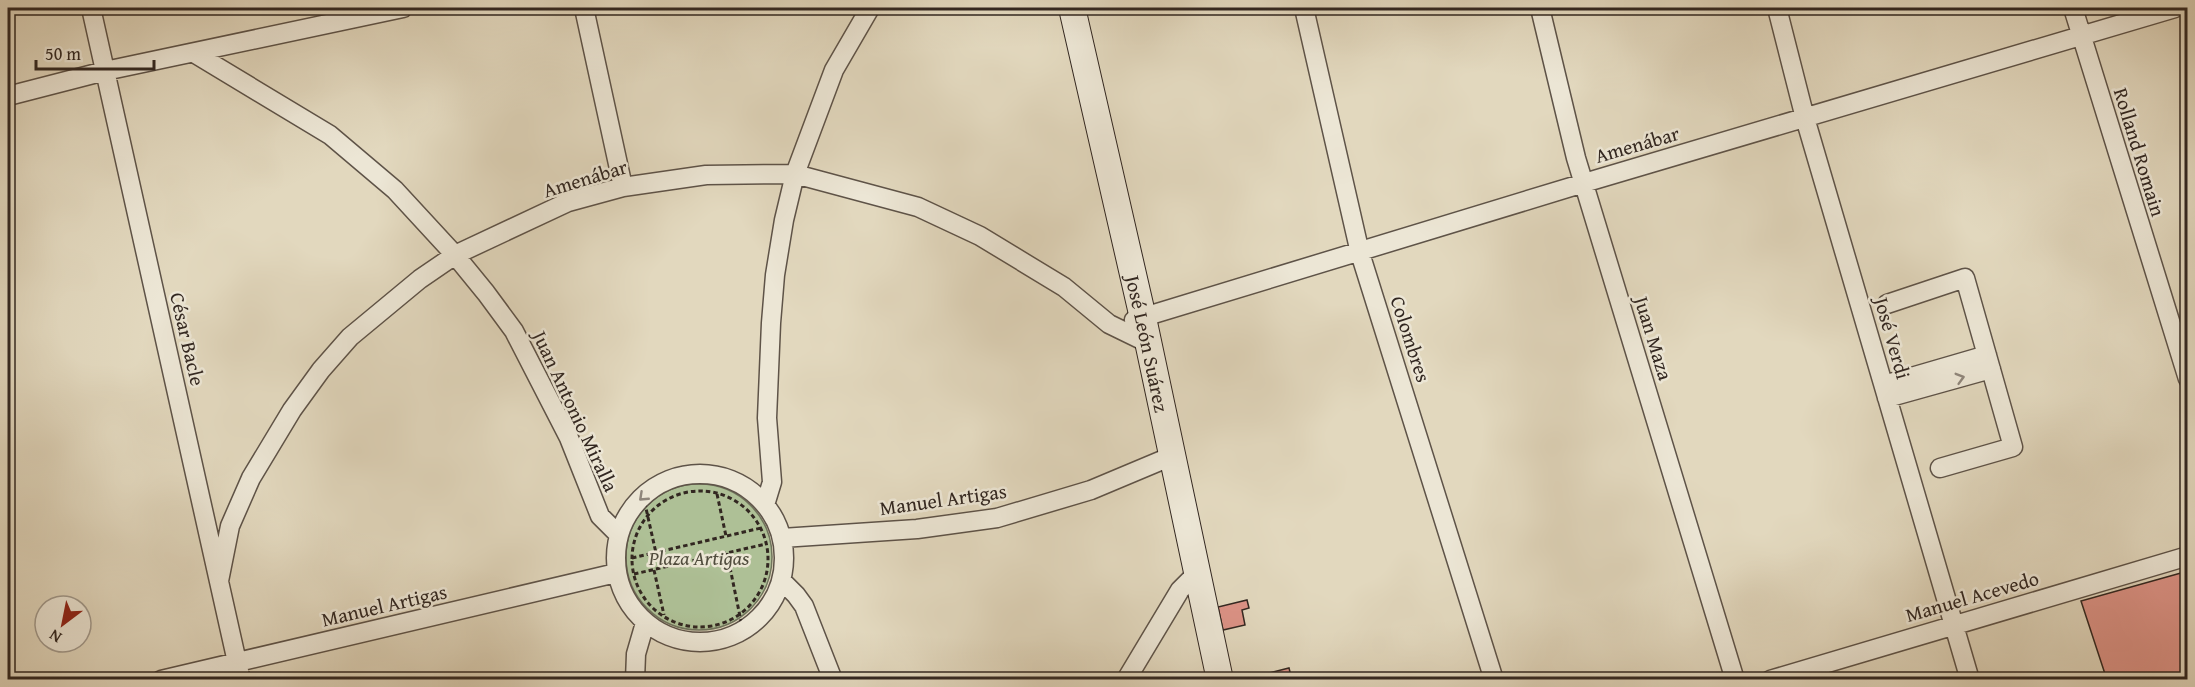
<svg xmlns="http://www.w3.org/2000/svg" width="2195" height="687" font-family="'Gentium Book Plus',serif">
<rect width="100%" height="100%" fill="#e2d8be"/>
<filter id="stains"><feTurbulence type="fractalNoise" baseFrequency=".00333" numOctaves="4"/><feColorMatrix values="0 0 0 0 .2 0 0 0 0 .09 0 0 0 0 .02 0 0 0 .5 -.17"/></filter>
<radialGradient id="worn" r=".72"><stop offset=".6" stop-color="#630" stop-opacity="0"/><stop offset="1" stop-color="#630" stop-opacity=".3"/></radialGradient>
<!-- green -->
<path fill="#aec096" stroke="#70745c" stroke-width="1.5" d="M626 557a73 73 0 1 1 146 0a73 73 0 1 1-146 0Z"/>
<!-- building -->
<path fill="#dd9387" stroke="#322721" stroke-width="1.5" d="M2188,571V680H2107L2081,601Z
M1247,600L1249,608L1242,610L1245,625L1223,630L1218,607Z
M1289,668L1292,680H1240Z"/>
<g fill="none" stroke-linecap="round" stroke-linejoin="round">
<defs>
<path id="street" d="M91,8L241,680
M584,8L623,187
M1304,8L1360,253L1494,680
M1540,8L1576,158L1735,680
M1777,8L1805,118L1970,680
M2073,8L2188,379
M194,53L330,135L395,190L455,255L486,293L514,331L569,438L600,516L618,534
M8,96L105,71L403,8
M1887,304L1965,278L2013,447L1940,468
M1134,320L1584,183L2175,8
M1884,385L1987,355
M1887,398L1991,369
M616 558a84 84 0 1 1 168 0a84 84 0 1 1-168 0Z
M765,505L772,482L767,418L771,323L775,275L784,220L795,174L834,70L870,8
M782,538L917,529L997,518L1091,490L1172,456
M219,581L230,526L251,478L292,410L321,370L350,337L420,279L455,255L568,202L623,187L706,175L795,174L918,207L980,236L1064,287L1109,324L1148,343
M782,581L796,595L804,606L833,680
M161,680L616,573
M635,680L636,654L645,623
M1126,680L1180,590L1197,573
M1770,680L2188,556"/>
<g id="secondary">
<path id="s1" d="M1072,8L1143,318L1220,680"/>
</g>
</defs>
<!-- street casing -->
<use href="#street" stroke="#5e5348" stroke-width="21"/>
<!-- secondary casing -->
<use href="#secondary" stroke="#322721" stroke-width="28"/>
<!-- path -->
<path stroke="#322721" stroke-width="3" stroke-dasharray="4.5 3" stroke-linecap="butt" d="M632 559a68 68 0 1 1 136 0a68 68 0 1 1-136 0Z
M717,494L726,536
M643,495L656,553
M727,553L743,631
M632,558L761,528
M654,570L664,615
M634,574L766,544"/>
<!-- street -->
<use href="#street" stroke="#ece6d5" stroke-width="18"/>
<!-- secondary -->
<use href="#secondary" stroke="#ece6d5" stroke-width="26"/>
</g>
<!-- one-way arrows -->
<defs><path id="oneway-chevron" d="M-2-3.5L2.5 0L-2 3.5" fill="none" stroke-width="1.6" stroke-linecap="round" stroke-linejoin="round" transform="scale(1.5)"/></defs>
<g stroke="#8f867b">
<use href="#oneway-chevron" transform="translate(1960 378) rotate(-16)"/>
<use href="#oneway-chevron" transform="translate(643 497) rotate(137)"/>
</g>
<g text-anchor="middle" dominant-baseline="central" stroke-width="5" stroke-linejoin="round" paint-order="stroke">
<!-- street labels -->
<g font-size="20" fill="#322721" stroke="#ece6d5">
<text transform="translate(1637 144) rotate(-16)">Amenábar</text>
<text transform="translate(2140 152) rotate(73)">Rolland Romain</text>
<text transform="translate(585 178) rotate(-17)">Amenábar</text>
<text transform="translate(1654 338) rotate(73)">Juan Maza</text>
<text transform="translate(1893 338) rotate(74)">José Verdi</text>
<text transform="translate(188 339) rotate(77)">César Bacle</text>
<text transform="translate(1411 339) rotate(72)">Colombres</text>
<text stroke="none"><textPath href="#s1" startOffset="344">José León Suárez</textPath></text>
<text transform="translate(576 411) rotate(65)">Juan Antonio Miralla</text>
<text transform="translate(943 499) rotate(-8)">Manuel Artigas</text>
<text transform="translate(1972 596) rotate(-16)">Manuel Acevedo</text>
<text transform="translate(384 605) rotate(-13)">Manuel Artigas</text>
</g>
<!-- park labels -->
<g font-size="20" font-style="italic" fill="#514d3e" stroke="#ece6d5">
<text x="699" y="557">Plaza Artigas</text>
</g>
</g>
<!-- margin -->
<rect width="2195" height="687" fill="none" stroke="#e2d8be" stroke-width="30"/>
<rect x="9" y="9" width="2177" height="669" fill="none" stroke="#322721" stroke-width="3"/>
<rect x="15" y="15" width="2165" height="657" fill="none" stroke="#322721" stroke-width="1.5"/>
<!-- north arrow -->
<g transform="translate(63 624) rotate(212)"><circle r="28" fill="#ece6d5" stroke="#a29a8d" stroke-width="1.5"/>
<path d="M0-4.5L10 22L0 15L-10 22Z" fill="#8f2418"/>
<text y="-9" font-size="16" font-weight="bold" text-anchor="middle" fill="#322721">N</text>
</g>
<!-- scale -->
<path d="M36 60v9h118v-9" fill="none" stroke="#322721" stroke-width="3"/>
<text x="45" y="60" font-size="18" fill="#322721" stroke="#ece6d5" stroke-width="4.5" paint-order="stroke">50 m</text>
<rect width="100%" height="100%" filter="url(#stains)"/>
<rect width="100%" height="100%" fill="url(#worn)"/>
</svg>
